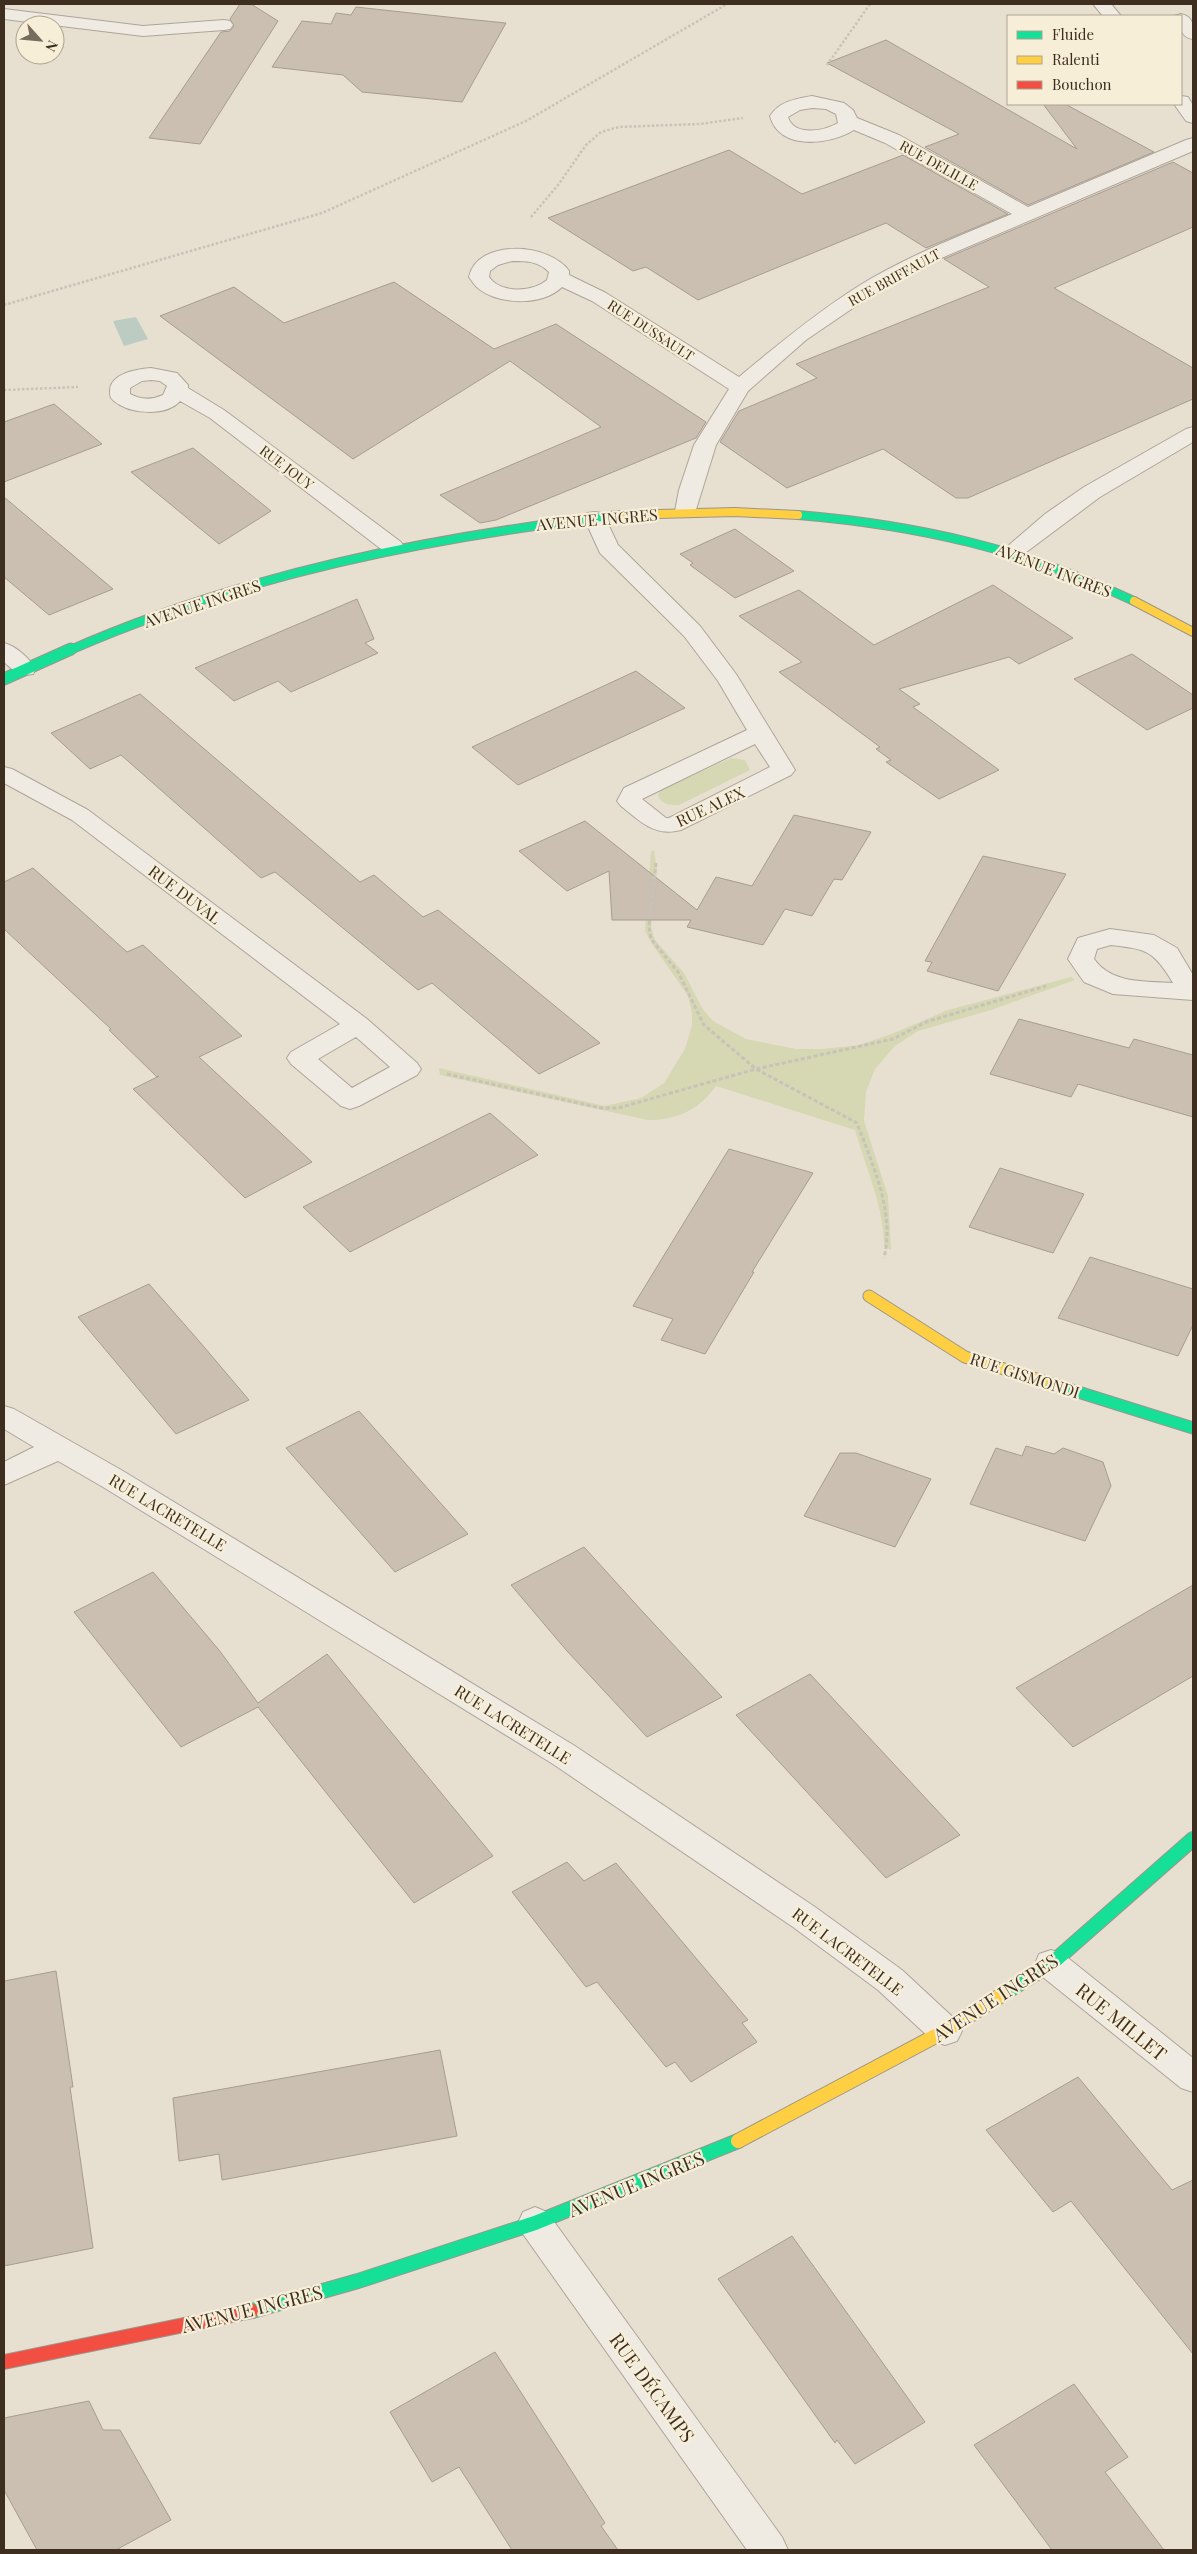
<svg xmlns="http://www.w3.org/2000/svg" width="1197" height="2554" font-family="'Playfair Display',serif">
<rect width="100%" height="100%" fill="#e7e0d1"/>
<!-- green -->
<path fill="#d6d7b3" d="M731,758L745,760L750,770L679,805C670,805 660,805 658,794L662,789Z
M654,850L657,870L651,927L655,940L684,973L702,1008L713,1021L746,1039L796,1049H822L859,1045L889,1035L948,1010L1071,977L1075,980L991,1010L918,1031L895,1046L875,1069L866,1092L864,1121L888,1196L891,1250L884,1246C884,1206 866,1169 855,1130L716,1086C699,1110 677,1120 648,1120L440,1075L439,1068L605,1106L641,1098L664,1083L685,1049L692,1025V1013L688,996L652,944L645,931L651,852Z"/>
<!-- water -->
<path fill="#bcccc2" d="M136,317L148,339L124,346L113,321Z"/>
<!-- building -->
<path fill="#cbbfb2" stroke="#a89c90" d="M240,4H251L278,21L200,144L149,138L221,32L230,31L234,26L230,19Z
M356,7L466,19L506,23L462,102L362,92L343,75L272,67L302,21L331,24L336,13L351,15Z
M886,40L1077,149L1043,104H1065L1154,152L1028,205L925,147L959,134L827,63Z
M729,150L802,194L903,155L1008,214L926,248L886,223L698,300L646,267L633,271L548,218Z
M1173,162L1193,173V227L1054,288L1193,368V399L968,498H956L883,449L787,488L720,442L739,411L817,378L796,364L989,287L944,259Z
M394,282L494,349L556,324L706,422L696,438L496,520L480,523L440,495L601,427L510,361L353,459L160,316L234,287L284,323Z
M54,404L102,444L4,482V422Z
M193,448L271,511L219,544L131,472Z
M4,497L113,589L49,615L4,577Z
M735,529L794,571L735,598L690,565L693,563L680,554Z
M993,585L1073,638L1019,664L1009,657L899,689L920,704L913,707L999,770L939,799L886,762L891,760L876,749L880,747L779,672L802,662L739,616L799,590L874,645Z
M357,599L374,639L365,643L378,653L291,692L278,681L234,701L195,668Z
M1132,654L1193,695V708L1147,730L1074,679Z
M636,671L685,708L518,785L472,747Z
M140,694L360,882L374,875L423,917L438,910L600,1043L539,1074L432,983L418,990L275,872L261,878L121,755L90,769L51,733Z
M794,815L871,832L842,880L834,879L812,916L785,909L763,945L687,927L691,920H612L609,871L567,891L519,851L585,821L697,910L716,877L752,886Z
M983,856L1066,874L998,991L927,971L932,962L925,961Z
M33,868L127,952L143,945L242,1036L199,1057L312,1162L245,1198L133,1089L159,1076L157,1077L109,1030L111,1029L4,929V882Z
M1019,1019L1129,1048L1134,1039L1193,1055V1117L1078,1084L1071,1097L990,1074Z
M490,1113L538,1155L350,1252L303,1207Z
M729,1149L813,1173L752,1272H754L705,1354L661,1340L673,1319L633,1306Z
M1000,1168L1084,1194L1053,1253L969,1227Z
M1090,1257L1193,1289V1325L1178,1356L1058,1318Z
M149,1284L199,1341L249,1400L176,1434L78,1317Z
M359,1411L468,1534L395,1572L286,1448Z
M1026,1446L1054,1454L1063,1448L1103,1462L1111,1486L1085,1541L970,1504L996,1448L1022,1456Z
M840,1453H856L931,1479L895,1547L804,1516Z
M584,1547L642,1611L722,1697L647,1737L567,1651L511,1585Z
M153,1572L219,1650L258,1703L327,1654L493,1856L414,1903L258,1707L181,1747L74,1612Z
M1193,1585V1676L1073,1747L1016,1688Z
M810,1674L905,1776L960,1835L886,1878L736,1715Z
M567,1862L584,1881L616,1863L748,2020L742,2023L757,2042L691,2082L675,2062L666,2067L597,1982L586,1987L512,1892Z
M56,1971L73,2087H70L93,2248L4,2266V1981Z
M440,2050L457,2136L222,2180L219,2154L179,2161L173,2098Z
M1078,2077L1172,2190L1193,2180V2354L1071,2201L1053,2212L986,2130Z
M792,2236L925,2422L855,2464L837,2440L835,2443L718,2279Z
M495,2352L605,2523L601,2526L618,2550H512L459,2467L432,2482L390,2412Z
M1074,2384L1128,2457L1105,2472L1164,2550H1052L974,2445Z
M89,2401L103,2430H120L171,2520L116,2550H37L4,2490V2418Z"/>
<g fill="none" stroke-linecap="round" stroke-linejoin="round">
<defs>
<path id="lane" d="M1093,4H1111L1121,16H1103Z
M4,9L143,26L224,20L230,21L233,25L230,29L224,30L143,36L4,19Z
M1181,14C1195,17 1193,27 1193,39C1180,37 1181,28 1181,16H1174Z
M812,96L844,103L853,110L857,118L899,135L1028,207L1186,140L1193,138V151L939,259L872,295L806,340L748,391L716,445L694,516L686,517L678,516L675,511L679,490L694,445L729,389L592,301L562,287C543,306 500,305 479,289C475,286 472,281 469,277C477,238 550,243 569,271V275L606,293L739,377C777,345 815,314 857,287C905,257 959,236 1012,214L885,143L854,130C830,145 779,151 770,116C780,101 795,99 812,96ZM812,108L826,109L836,114L838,123C824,131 794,137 788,117L800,110ZM512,261C527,261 538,261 549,272L547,280C533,292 501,294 489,277L490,271L498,265Z
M1181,96L1188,97L1193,105V123L1186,121L1174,104H1181Z
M151,368L177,373L188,385V388L224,410L401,542L404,547L401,552L393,554L385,552L210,418L180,401C166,417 129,414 114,401C110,398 110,395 110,391C110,373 138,369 151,368ZM151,380L160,381L167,386L163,395C152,400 141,400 130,394V388L142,381Z
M1193,427V442L1100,497L1021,556L1013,558L1005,556L1002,551L1045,514L1084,487L1186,429Z
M595,512L603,513L618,545L700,626L736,674L795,770L791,775L681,830C655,837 641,822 621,806L617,801L624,788L747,730L718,681L684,636L600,553L584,518L587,513ZM755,744L770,767L669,818H666L642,799Z
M4,643C16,646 29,658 36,669L33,674C19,677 14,671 4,662Z
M4,767L12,769L88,810L367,1019L417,1063L421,1069L417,1075L359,1106L350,1109L341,1106L291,1064L287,1058L291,1052L340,1024L72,820L4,783ZM356,1037L390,1067L352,1088L318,1059Z
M1110,929L1154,935L1177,948L1193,975V1000L1113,994L1084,982L1068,959L1078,938ZM1111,945C1147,949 1154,951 1173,983C1144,981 1112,984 1094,959L1097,949Z
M4,1406L14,1409L123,1471L575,1746L815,1907L902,1970L957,2021L962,2031L957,2041L945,2045L933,2041L878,1990L793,1927L553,1764L103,1487L58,1461L4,1485V1462L34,1447L4,1429Z
M1051,1950L1063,1954L1193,2058V2092L1181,2088L1039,1974L1035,1964L1039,1954Z
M535,2207L547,2212L782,2537L788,2550H747L523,2234L518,2223L523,2212Z"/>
<path id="fast-far2" d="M798,515C918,525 1024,549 1134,601
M68,651C243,574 431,537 619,515"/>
<path id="fast-far1" d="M4,679L71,649
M1043,1381L1193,1428"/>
<path id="fast" d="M1003,1994L1051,1964L1193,1839
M252,2311L358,2281L535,2223L738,2141"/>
<path id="slow-far2" d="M619,515L735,512L798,515
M1134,601L1193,632"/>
<path id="slow-far1" d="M869,1296L965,1357L1043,1381"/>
<path id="slow" d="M738,2141L945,2031L1003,1994"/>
<path id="jam" d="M4,2362L252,2311"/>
</defs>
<!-- lane casing -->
<use href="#lane" stroke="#ada599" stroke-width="2"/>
<!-- fast-far2 casing -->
<use href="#fast-far2" stroke="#9c958a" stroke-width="10"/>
<!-- fast-far1 casing -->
<use href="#fast-far1" stroke="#9c958a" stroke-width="13"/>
<!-- fast casing -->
<use href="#fast" stroke="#9c958a" stroke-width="16"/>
<!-- slow-far2 casing -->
<use href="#slow-far2" stroke="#9c958a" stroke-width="10"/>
<!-- slow-far1 casing -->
<use href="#slow-far1" stroke="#9c958a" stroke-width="13"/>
<!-- slow casing -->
<use href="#slow" stroke="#9c958a" stroke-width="16"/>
<!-- jam casing -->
<use href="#jam" stroke="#9c958a" stroke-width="16"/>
<!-- path-far1 -->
<path stroke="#c8c2b9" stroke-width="2.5" stroke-dasharray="2.5 2" stroke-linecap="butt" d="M827,65L870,4
M531,217L558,185L586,145L601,132L619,127L700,124L743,118
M4,305L322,213L526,121L727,4
M4,390L78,387"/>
<!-- path -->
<path stroke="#c8c2b9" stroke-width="3" stroke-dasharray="4 2.5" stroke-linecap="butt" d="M656,863L649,927L651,939L678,972L704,1025L756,1069L857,1123C873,1166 895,1212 884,1258
M447,1074L601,1108H618L756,1069L893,1039L926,1022L1046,986"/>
<!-- lane -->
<use href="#lane" fill="#efebe3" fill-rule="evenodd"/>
<!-- fast-far2 -->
<use href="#fast-far2" stroke="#16e098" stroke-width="8"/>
<!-- fast-far1 -->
<use href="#fast-far1" stroke="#16e098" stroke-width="11"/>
<!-- fast -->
<use href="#fast" stroke="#16e098" stroke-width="14"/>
<!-- slow-far2 -->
<use href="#slow-far2" stroke="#ffcf43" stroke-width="8"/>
<!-- slow-far1 -->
<use href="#slow-far1" stroke="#ffcf43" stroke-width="11"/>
<!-- slow -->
<use href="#slow" stroke="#ffcf43" stroke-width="14"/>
<!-- jam -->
<use href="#jam" stroke="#f24e42" stroke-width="14"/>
</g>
<g text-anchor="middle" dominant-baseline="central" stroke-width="4.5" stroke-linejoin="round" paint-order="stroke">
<!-- far-street labels -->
<g font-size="14" fill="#3d2e20" stroke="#f7eed8">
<text transform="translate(939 165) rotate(29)">RUE DELILLE</text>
<text transform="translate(894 277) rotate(-29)">RUE BRIFFAULT</text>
<text transform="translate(651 330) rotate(33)">RUE DUSSAULT</text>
<text transform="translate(287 467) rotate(37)">RUE JOUY</text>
</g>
<!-- street labels -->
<g font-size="16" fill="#3d2e20" stroke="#f7eed8">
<text transform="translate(597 519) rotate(-5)">AVENUE INGRES</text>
<text transform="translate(1054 570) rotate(21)">AVENUE INGRES</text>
<text transform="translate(202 603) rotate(-18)">AVENUE INGRES</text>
<text transform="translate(710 806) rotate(-25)">RUE ALEX</text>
<text transform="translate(185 894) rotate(37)">RUE DUVAL</text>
<text transform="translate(1025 1375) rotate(18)">RUE GISMONDI</text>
<text transform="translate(168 1512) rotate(31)">RUE LACRETELLE</text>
<text transform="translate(513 1724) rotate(32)">RUE LACRETELLE</text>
<text transform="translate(848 1951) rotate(37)">RUE LACRETELLE</text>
</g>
<!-- near-street labels -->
<g font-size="19" fill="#3d2e20" stroke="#f7eed8">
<text transform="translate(995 1997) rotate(-33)">AVENUE INGRES</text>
<text transform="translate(1122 2021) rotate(39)">RUE MILLET</text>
<text transform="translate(636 2183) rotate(-22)">AVENUE INGRES</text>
<text transform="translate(252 2308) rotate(-14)">AVENUE INGRES</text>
<text transform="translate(653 2387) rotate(54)">RUE DÉCAMPS</text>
</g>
</g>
<!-- border -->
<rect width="1197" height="2554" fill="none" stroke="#3d2e20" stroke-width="10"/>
<!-- legend -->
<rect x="1007" y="15" width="175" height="90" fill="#f7eed8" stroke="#ada18e"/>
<rect x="1017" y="31" width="25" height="8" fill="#16e098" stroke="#ada18e"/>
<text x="1052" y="40" font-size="15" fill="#3d2e20">Fluide</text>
<rect x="1017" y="56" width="25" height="8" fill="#ffcf43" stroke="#ada18e"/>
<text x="1052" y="65" font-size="15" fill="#3d2e20">Ralenti</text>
<rect x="1017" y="81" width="25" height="8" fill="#f24e42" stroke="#ada18e"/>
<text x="1052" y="90" font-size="15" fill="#3d2e20">Bouchon</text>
<!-- north arrow -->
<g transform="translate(40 40) rotate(117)"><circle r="24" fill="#f7eed8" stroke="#ada18e"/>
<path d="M0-4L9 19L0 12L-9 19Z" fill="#786c5e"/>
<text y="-8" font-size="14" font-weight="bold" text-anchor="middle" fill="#3d2e20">N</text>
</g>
</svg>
